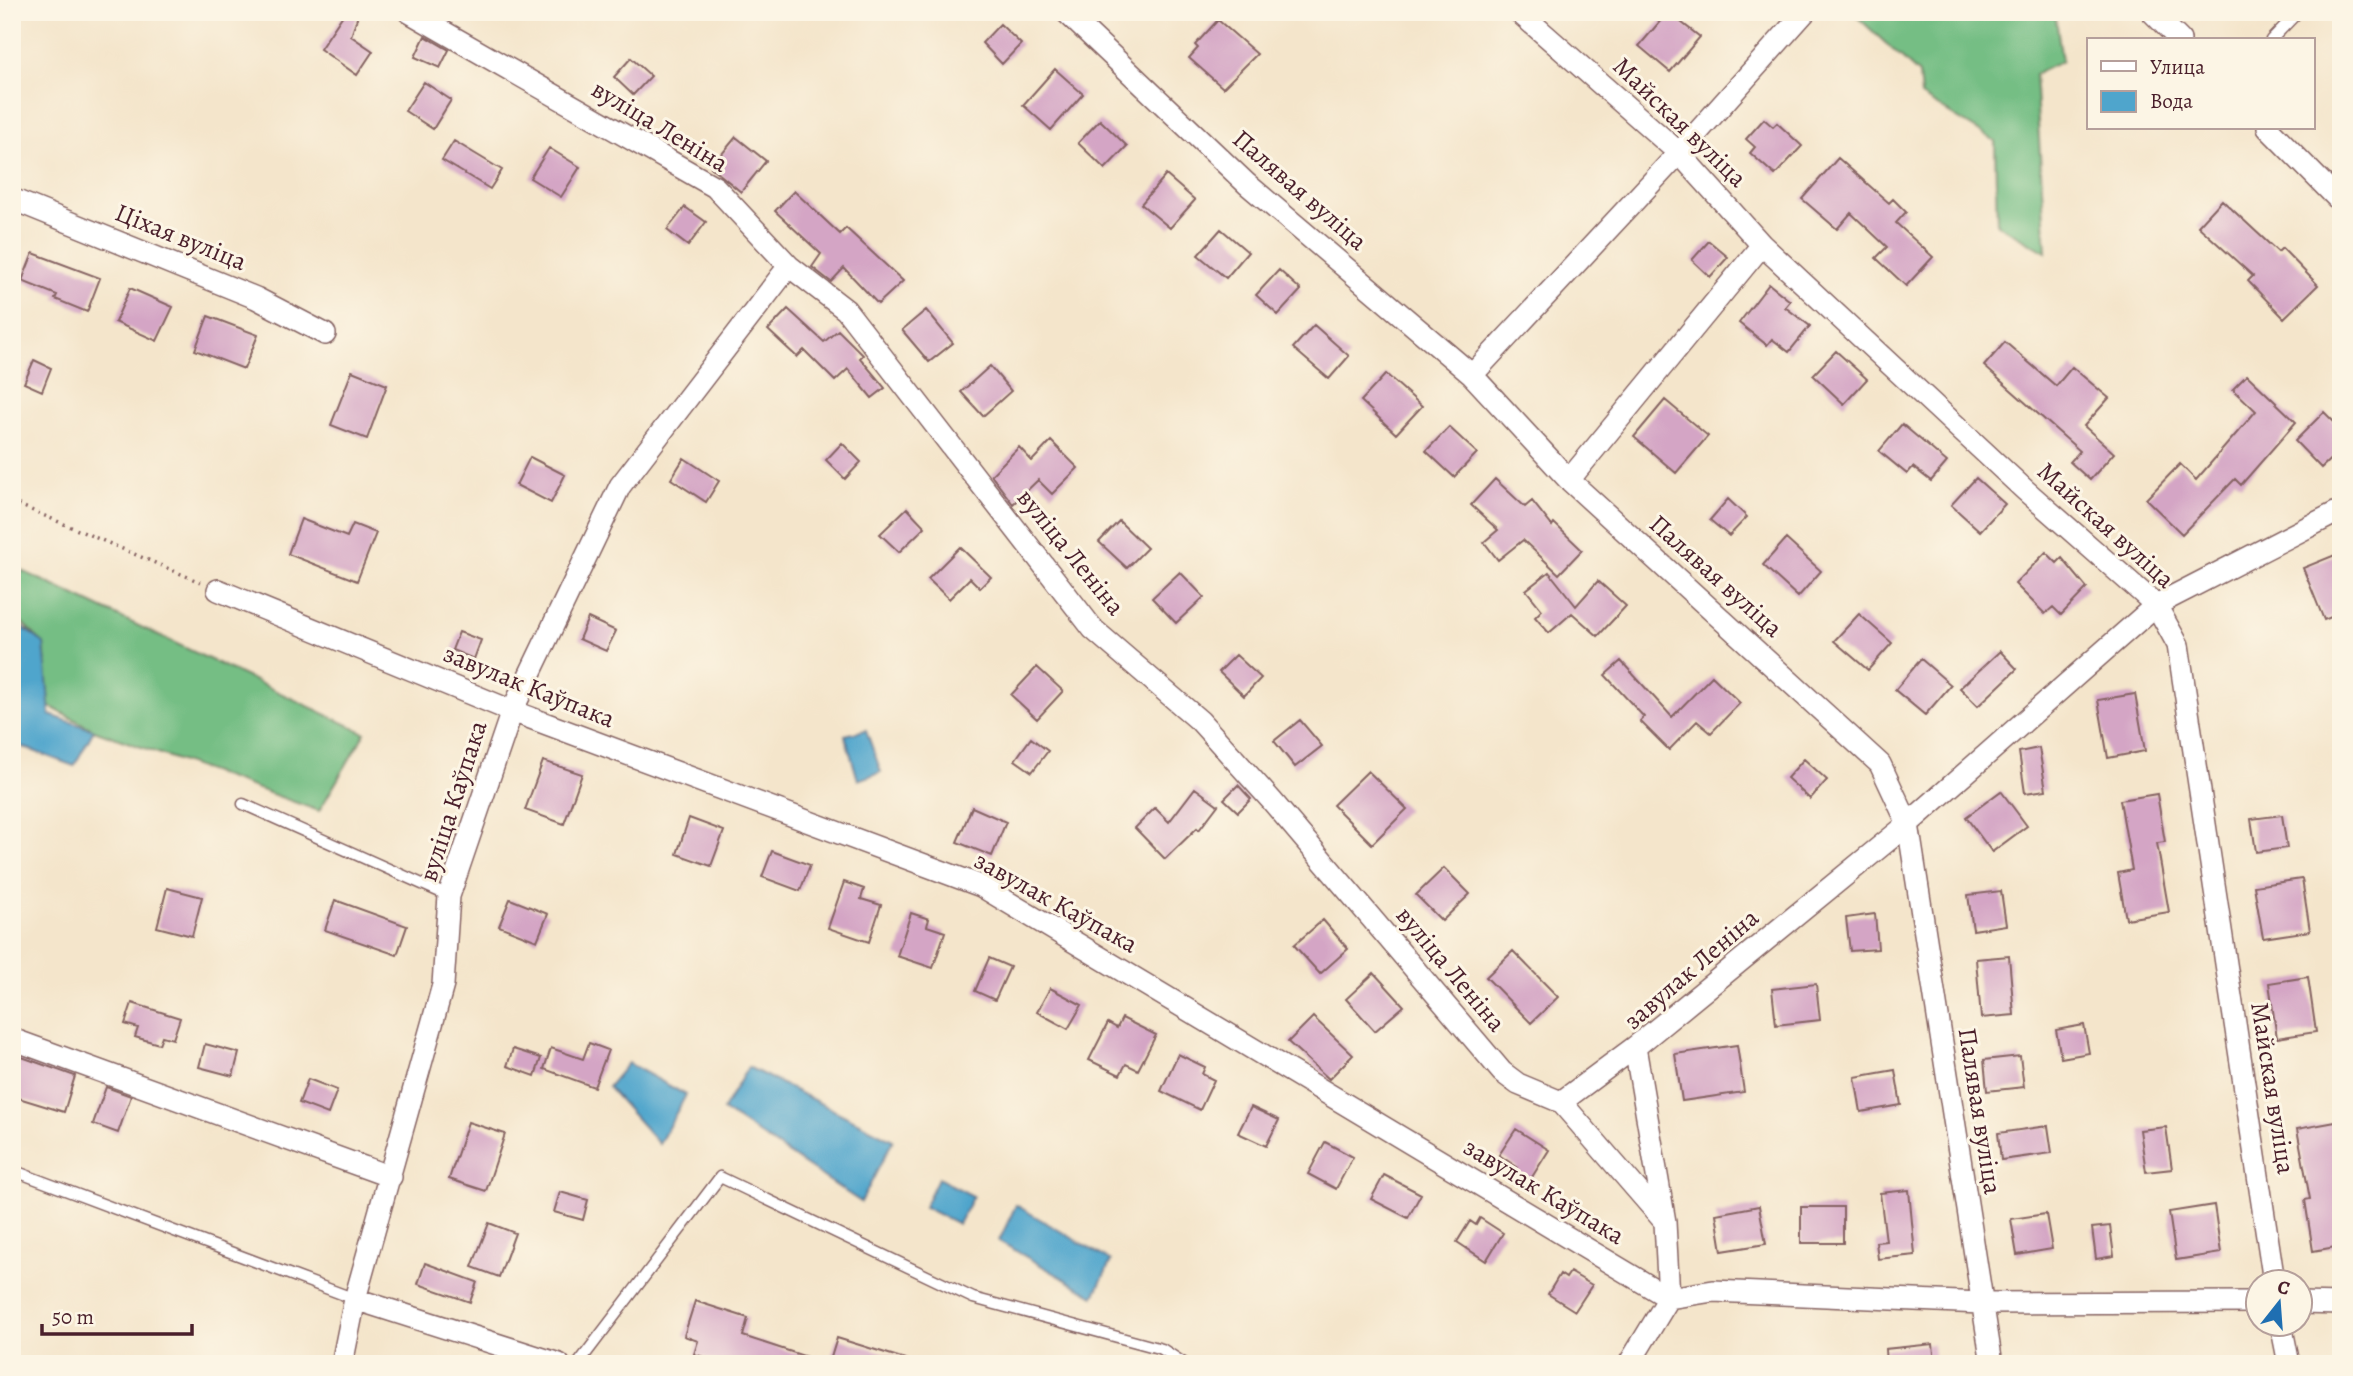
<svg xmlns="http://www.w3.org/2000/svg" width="2353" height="1376" font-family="Alegreya,serif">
<rect width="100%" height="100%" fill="#fcf5e5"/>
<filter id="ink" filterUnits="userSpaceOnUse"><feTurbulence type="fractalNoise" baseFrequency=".0143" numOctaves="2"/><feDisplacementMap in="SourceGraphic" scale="14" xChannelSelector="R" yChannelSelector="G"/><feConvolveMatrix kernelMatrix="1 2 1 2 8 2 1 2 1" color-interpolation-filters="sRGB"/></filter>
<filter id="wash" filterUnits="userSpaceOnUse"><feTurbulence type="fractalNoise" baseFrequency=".00686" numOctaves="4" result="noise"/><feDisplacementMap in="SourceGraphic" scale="28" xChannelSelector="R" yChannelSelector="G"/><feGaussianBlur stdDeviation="1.57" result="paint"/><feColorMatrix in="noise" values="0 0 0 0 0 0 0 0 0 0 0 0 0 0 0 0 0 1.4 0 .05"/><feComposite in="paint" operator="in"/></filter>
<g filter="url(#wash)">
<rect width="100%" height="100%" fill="#f4e5cb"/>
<!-- forest -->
<path fill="#74be84" stroke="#5f6e58" stroke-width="2" d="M2055,12L2062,61L2035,74L2046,252L1997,224L1995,141L1921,96L1919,74L1853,13Z
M12,566L365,733L319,811L94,730L49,706L44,644L12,613Z"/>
<!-- water -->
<path fill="#4fa5cc" stroke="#4c627c" stroke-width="2" d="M12,620L44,643L50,715L94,730L74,766L12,743Z
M866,730L881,772L858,780L845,735Z
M628,1063L686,1095L659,1144L608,1087Z
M748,1067L893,1140L861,1202L723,1110Z
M938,1178L973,1196L958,1224L924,1207Z
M1016,1205L1111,1261L1094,1296L999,1241Z"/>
<g id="blocks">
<!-- building -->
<path fill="#d4a5c5" d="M345,12H359L351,36L373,51L357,75L320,49Z
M1668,12L1700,37L1670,72L1639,46Z
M1218,20L1257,54L1223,88L1189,58L1198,48L1195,45Z
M1000,24L1021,44L1002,64L982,43Z
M425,36L449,50L440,68L415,57Z
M631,58L651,76L633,95L614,77Z
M1055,69L1083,94L1051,130L1023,105Z
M424,82L451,100L433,129L405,111Z
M1764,119L1773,127L1777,123L1802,146L1775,175L1750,153L1755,147L1746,139Z
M1100,120L1127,146L1105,169L1078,143Z
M736,137L766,161L741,192L711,167Z
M454,141L502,170L490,189L442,160Z
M549,148L580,167L561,197L530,178Z
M1838,158L1889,203L1893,199L1906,212L1896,223L1933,257L1906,286L1876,258L1887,247L1851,213L1837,229L1802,199Z
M1166,175L1195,200L1170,228L1141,204Z
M794,191L840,234L846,228L903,281L878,304L844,268L831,282L812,267L821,254L775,211Z
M2222,200L2278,252L2282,248L2318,285L2284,318L2248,281L2253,276L2198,226Z
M685,207L706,222L688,246L667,230Z
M1221,229L1248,252L1226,278L1198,255Z
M1709,241L1728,257L1710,277L1692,260Z
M33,253L100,278L87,312L55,299L57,295L22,281Z
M1279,270L1301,290L1278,315L1256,295Z
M1769,284L1790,301L1785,307L1810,326L1789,352L1772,339L1767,345L1739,323Z
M130,288L173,307L157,341L115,322Z
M788,309L824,342L838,330L863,355L860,358L885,388L872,398L848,369L835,381L804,350L797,357L768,330Z
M926,310L953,343L929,362L902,330Z
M208,316L258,335L244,369L195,350Z
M1314,325L1349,356L1329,379L1293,348Z
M2005,342L2056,386L2072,367L2109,398L2084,426L2114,453L2090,480L2070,462L2080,451L1984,366Z
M1836,351L1867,379L1844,404L1813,375Z
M34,360L51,368L42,391L24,383Z
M990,366L1011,391L983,416L961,392Z
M352,371L387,385L367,439L331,425Z
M1386,374L1422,406L1396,434L1361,401Z
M2247,375L2296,422L2241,485L2235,479L2182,534L2146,499L2180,464L2196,480L2256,411L2233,389Z
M1665,400L1708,436L1676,473L1634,437Z
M2324,412L2341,429V449L2321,468L2295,441Z
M1902,424L1947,462L1931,481L1913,467L1907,474L1879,451Z
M1449,427L1477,453L1454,477L1426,451Z
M1051,441L1078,468L1052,494L1038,480L1013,504L991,475L1019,447L1032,461Z
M842,443L861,462L845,479L826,460Z
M530,457L565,475L551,503L516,485Z
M684,458L719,481L706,502L671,479Z
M1976,478L2005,504L1980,531L1951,505Z
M1495,479L1525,507L1532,501L1552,526L1554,523L1582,550L1559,574L1523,540L1498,560L1484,542L1498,530L1471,505Z
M1728,499L1747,517L1729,536L1710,520Z
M907,508L925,527L899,552L880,534Z
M301,519L347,537L353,524L376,533L357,581L288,554Z
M1119,521L1147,548L1127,568L1099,542Z
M1786,539L1821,571L1798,597L1763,565Z
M960,547L991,577L980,588L970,578L949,599L928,579Z
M2046,552L2057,563L2062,558L2087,588L2061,615L2053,607L2045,614L2015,584Z
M2335,555L2341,569V613L2324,620L2303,568Z
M1180,572L1204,597L1176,623L1152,598Z
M1549,572L1576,606L1598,581L1626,606L1598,636L1572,613L1549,633L1535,617L1542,610L1526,590Z
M1859,614L1892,643L1868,670L1834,641Z
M588,618L616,631L606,651L579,639Z
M459,632L481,640L474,659L452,650Z
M2000,651L2017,669L1978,706L1960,688Z
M1236,655L1261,678L1244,696L1219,672Z
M1921,659L1951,685L1925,715L1895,690Z
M1621,661L1672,717L1712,676L1740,703L1711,733L1697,721L1669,750L1640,721L1644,717L1605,675Z
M1037,667L1063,691L1037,719L1011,695Z
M2135,694L2145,751L2108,758L2098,700Z
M1300,720L1322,746L1295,767L1274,741Z
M1031,738L1048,751L1032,772L1015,760Z
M2039,748L2046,790L2025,793L2019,752Z
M1804,759L1827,780L1810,799L1787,778Z
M543,761L582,774L564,824L525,810Z
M1368,771L1407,809L1372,844L1333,805Z
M1238,785L1251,799L1238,812L1224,799Z
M1195,788L1218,805L1199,830L1197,828L1165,859L1135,828L1155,808L1169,822Z
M2001,791L2027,826L1992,852L1966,817Z
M2157,794L2165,842L2157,843L2169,912L2126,919L2118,873L2132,870L2120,800Z
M972,807L1006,822L992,856L957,842Z
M2282,815L2287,848L2256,852L2251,819Z
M689,818L724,831L711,866L677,854Z
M772,851L810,865L800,891L762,877Z
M1444,868L1470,894L1442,921L1416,895Z
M2302,879L2310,931L2263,938L2254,886Z
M844,882L864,889L861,899L881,905L869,942L828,928Z
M167,888L202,897L192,936L157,927Z
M2001,891L2006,925L1973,930L1968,895Z
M510,899L548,914L537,941L499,926Z
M335,900L407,926L397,955L325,930Z
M911,913L929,919L927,926L945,932L933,968L897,956Z
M1875,914L1878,949L1850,951L1846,918Z
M1323,920L1348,949L1320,974L1294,945Z
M1513,951L1558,997L1531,1023L1486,977Z
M2009,956L2014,1015L1981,1018L1976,959Z
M989,958L1010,967L995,1000L975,991Z
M1374,973L1404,1006L1375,1031L1346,999Z
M2308,977L2316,1032L2277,1038L2269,983Z
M1816,984L1820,1020L1776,1025L1772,989Z
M1050,988L1082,1005L1068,1029L1037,1012Z
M132,1003L180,1018L173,1039L162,1036L159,1044L135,1037L138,1028L125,1024Z
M1313,1017L1353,1055L1329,1079L1288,1042Z
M1122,1018L1156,1035L1138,1070L1126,1064L1120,1075L1089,1060L1108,1023L1117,1028Z
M2084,1025L2089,1053L2061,1058L2056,1030Z
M589,1043L608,1050L594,1087L544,1069L551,1048L583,1059Z
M205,1044L239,1053L233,1076L199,1067Z
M1737,1045L1744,1092L1682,1101L1675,1054Z
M513,1049L541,1058L535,1076L507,1066Z
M1178,1054L1205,1067L1202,1074L1214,1080L1200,1110L1161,1091Z
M19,1056L75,1076L64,1112L12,1096V1064L16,1066Z
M2020,1056L2024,1087L1987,1091L1984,1060Z
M1895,1070L1901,1105L1861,1112L1855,1077Z
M308,1079L337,1090L328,1114L299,1103Z
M106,1087L131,1096L118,1133L93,1124Z
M1251,1107L1279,1120L1266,1146L1238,1133Z
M2341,1121V1246L2313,1251L2305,1200L2310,1199L2297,1129Z
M468,1122L505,1134L486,1191L449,1179Z
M2048,1126L2052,1153L2001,1160L1998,1133Z
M2166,1127L2172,1169L2146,1172L2140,1130Z
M1516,1129L1549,1150L1527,1185L1512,1176L1517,1167L1499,1155Z
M1325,1142L1353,1157L1336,1189L1308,1174Z
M1384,1175L1421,1194L1408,1218L1371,1199Z
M1909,1190L1915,1255L1878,1259L1876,1242L1886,1241L1880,1193Z
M560,1192L588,1200L583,1220L554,1212Z
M2214,1205L2221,1253L2176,1260L2169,1212Z
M1759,1206L1766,1244L1722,1251L1716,1214Z
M1801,1207H1843V1243H1801Z
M2046,1214L2052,1249L2017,1255L2011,1219Z
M1480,1218L1503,1233L1486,1261L1457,1242L1470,1221L1476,1225Z
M489,1223L515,1233L499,1277L472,1267Z
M2110,1226L2114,1256L2096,1259L2092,1228Z
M425,1263L477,1282L470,1302L418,1284Z
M1570,1272L1592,1285L1575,1311L1548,1294L1560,1274L1566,1278Z
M695,1301L748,1318L743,1336L819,1361V1364H725L694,1354L698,1341L684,1336Z
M837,1338L908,1360L907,1364H829Z
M1933,1344L1935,1364H1886L1885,1349Z"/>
</g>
</g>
<g filter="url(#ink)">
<use href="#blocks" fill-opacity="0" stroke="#866463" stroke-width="2"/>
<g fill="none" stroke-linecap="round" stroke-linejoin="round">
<defs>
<path id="service" d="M2271,40L2298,12
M243,804L449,896
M12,1170L355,1299
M578,1364L720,1177L973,1298L1162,1349L1185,1364"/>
<path id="minor" d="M409,12L715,187L789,266L846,310L1093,629L1200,721L1272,801L1502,1072L1518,1084L1561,1102L1665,1222
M1066,12L1247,184L1472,375L1569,480L1880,764L1908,824L1992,1364
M1519,12L1679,153L1762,245L2025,490L2156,605L2178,645L2274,1282
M2152,12L2180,40
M2268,128L2341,202
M12,199L256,298L325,334
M1472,375L1679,153L1805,12
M1569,480L1762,245
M218,590L512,711L981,886L1669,1298L1629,1364
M12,1039L391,1177
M1561,1102L1635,1047
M355,1299L559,1364
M2258,1302L1981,1303L1713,1291L1669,1298L1665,1222L1635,1047L1908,824L2156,605L2341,510
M2300,1303L2341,1304
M2281,1324L2289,1364
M342,1364L355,1299L443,985L449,896L512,711L620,486L789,266"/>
</defs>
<!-- service casing -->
<use href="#service" stroke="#866463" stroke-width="13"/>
<!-- minor casing -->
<use href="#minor" stroke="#866463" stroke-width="24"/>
<!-- path -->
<path stroke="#866463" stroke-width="3.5" stroke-dasharray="2 5" stroke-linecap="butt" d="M12,502L200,582"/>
<!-- service -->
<use href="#service" stroke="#fff" stroke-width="10"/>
<!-- minor -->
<use href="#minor" stroke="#fff" stroke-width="21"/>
</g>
</g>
<g text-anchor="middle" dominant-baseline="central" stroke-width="6" stroke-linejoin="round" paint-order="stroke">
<!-- street labels -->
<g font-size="26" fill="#4a1f2b" stroke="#fcf5e5">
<text transform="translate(1680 122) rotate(44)">Майская вуліца</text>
<text transform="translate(660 126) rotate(31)">вуліца Леніна</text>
<text transform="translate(1300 190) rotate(41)">Палявая вуліца</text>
<text transform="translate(181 237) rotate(22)">Ціхая вуліца</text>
<text transform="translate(2106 525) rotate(42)">Майская вуліца</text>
<text transform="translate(1071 552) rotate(51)">вуліца Леніна</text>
<text transform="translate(1716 576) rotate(42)">Палявая вуліца</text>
<text transform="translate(529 686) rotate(22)">завулак Каўпака</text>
<text transform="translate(453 801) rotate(-72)">вуліца Каўпака</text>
<text transform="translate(1056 902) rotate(29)">завулак Каўпака</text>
<text transform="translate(1451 969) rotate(50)">вуліца Леніна</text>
<text transform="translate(1691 969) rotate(-41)">завулак Леніна</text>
<text transform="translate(2273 1088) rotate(81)">Майская вуліца</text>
<text transform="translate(1980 1111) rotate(81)">Палявая вуліца</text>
<text transform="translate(1544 1191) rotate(31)">завулак Каўпака</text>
</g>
</g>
<!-- margin -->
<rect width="2353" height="1376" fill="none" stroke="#fcf5e5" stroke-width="42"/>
<!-- legend -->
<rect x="2087" y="38" width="228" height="91" fill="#fcf5e5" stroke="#b59f9b" stroke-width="2"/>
<rect x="2101" y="61" width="35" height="10" fill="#ffffff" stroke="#b59f9b" stroke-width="2"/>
<text x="2150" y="74" font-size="21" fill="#4a1f2b">Улица</text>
<rect x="2101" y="91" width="35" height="21" fill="#4fa5cc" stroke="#b59f9b" stroke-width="2"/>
<text x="2150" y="108" font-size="21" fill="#4a1f2b">Вода</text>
<!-- north arrow -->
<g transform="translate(2279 1303) rotate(17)"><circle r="33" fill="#fcf5e5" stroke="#b59f9b" stroke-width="2"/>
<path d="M0-5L12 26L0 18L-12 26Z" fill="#1f6fb2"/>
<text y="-10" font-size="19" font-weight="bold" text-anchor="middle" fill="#4a1f2b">С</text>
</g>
<!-- scale -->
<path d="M42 1324v10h150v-10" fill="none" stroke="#4a1f2b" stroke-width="3.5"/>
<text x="52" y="1324" font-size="21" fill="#4a1f2b" stroke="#fcf5e5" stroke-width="5" paint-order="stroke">50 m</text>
</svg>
